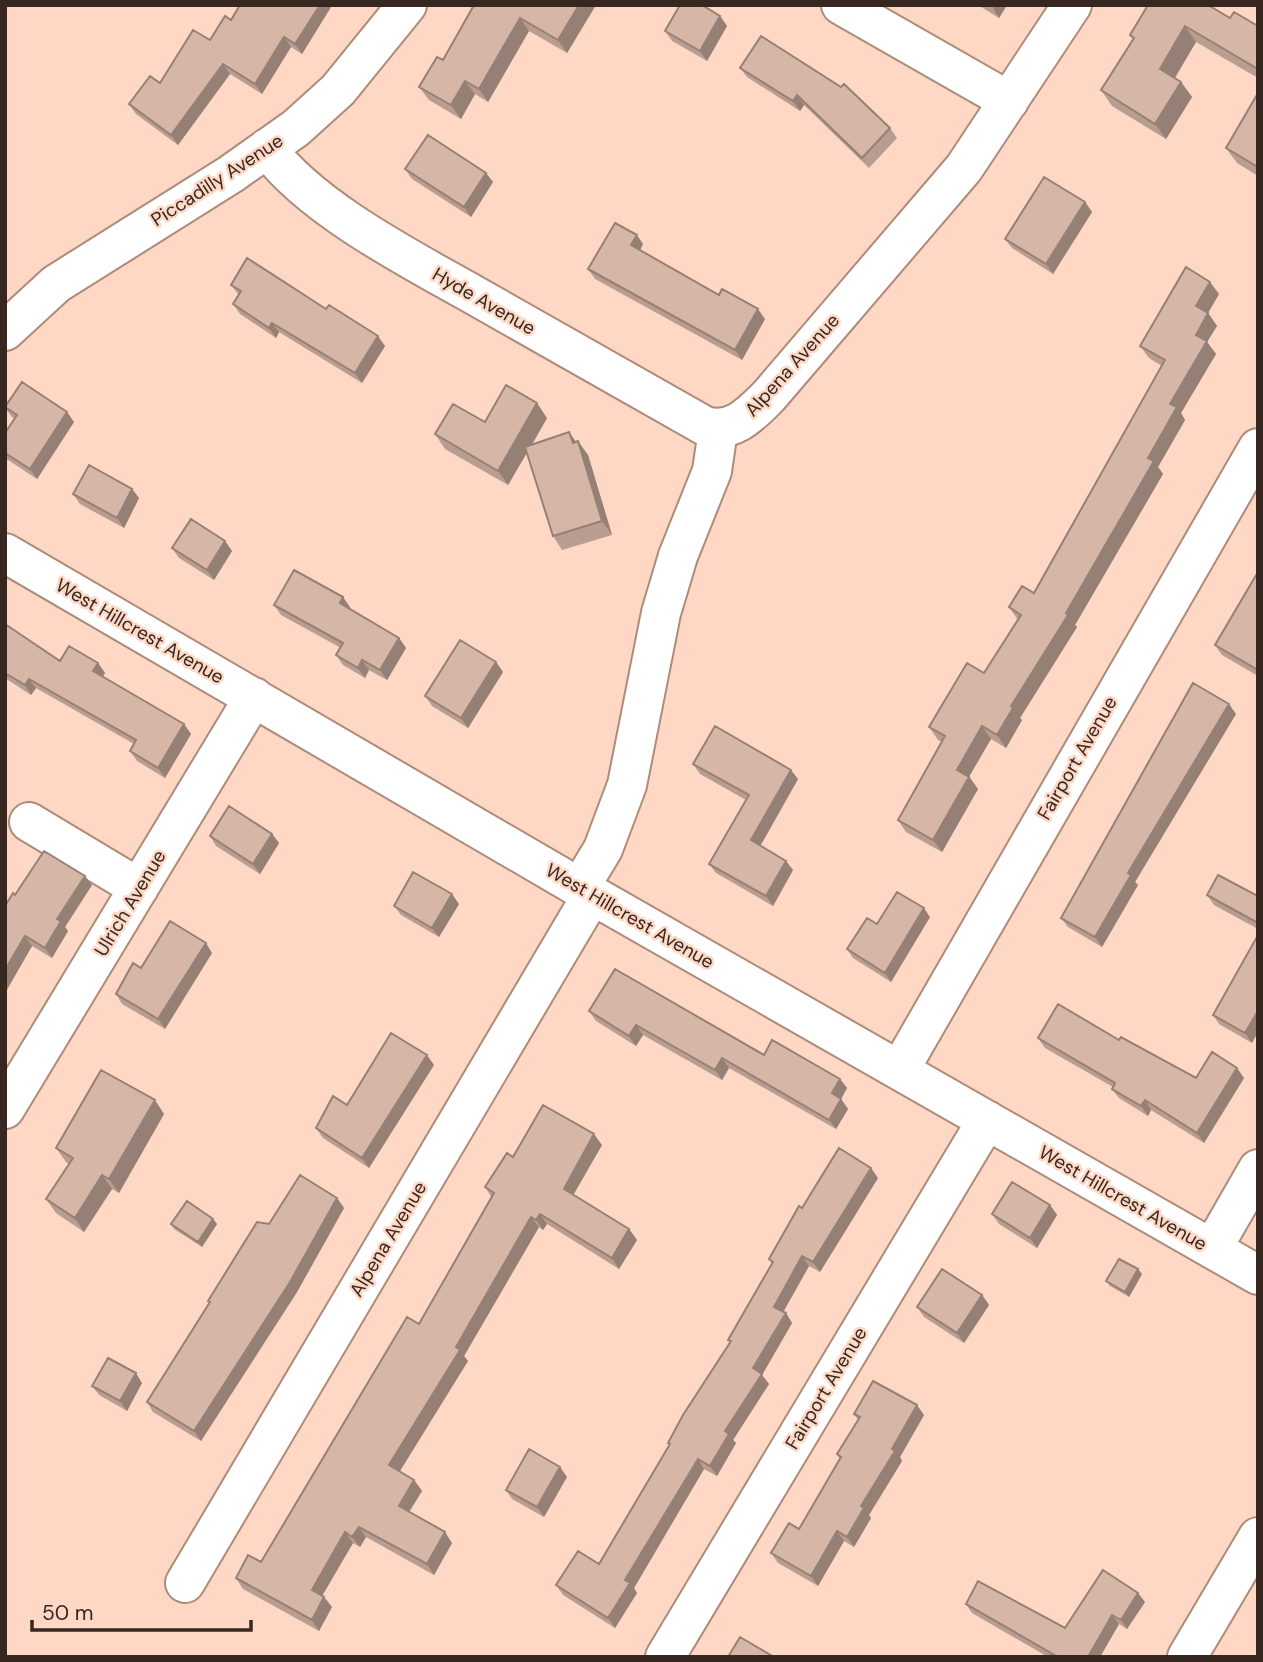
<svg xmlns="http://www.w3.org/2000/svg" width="1263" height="1662" font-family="'DM Sans',sans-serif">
<rect width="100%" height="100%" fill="#fed8c5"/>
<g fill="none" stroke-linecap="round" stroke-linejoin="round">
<defs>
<path id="minor" d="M841,5L1009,101
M267,148C309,207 410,259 474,295C551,338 628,382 705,426C732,434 750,415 768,397L964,168L1072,5
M5,331L56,284L231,174L296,128L338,90L407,5
M5,553L592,895L1258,1275
M29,822L139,888
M580,887L603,849L627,785L661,613L678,556L712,471L718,430
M900,1069L1258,448
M5,1109L254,697
M1212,1249L1258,1169
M185,1583L592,895
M665,1657L987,1120
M1187,1657L1258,1537"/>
</defs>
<!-- minor casing -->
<use href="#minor" stroke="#ae8b79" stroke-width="42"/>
<!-- minor -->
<use href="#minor" stroke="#fff" stroke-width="38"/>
</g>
<!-- wall -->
<path fill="#b89d90" d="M474,5H596L567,53L529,31L488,102L475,94L461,119L429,100L419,87L443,60Z
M978,5H1007L999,18Z
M331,7L302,54L291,47L262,94L230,74L178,145L136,114L129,104L160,83L210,40Z
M720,16L727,26L707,61L672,41L665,31Z
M1230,18L1258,26V78L1196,42L1175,78L1181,82L1192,97L1166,139L1112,106L1101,90L1133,39L1130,35Z
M740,68L841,87L890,128L897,138L869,168L804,105L800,111L747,77Z
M1258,93V176L1237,163L1226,148Z
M405,169L486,173L493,182L471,217L412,179Z
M1085,202L1092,212L1053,274L1012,248L1005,239Z
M643,244L640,250L719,295L765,319L742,360L595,279L588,269Z
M231,285L326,309L385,346L362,383L279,332L276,338L240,314L233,304L239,295Z
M1219,294L1208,313L1217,326L1207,342L1216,354L1181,413L1185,420L1158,467L1163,474L1075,625L1077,627L1020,718L1022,720L1006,748L991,739L969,776L978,789L942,852L906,832L898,820L942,742L938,740L929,727L984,673L1018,620L1009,607L1034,593L1162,366L1149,358L1140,346Z
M5,408L67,412L74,422L37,479L5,458V433L15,419L12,417Z
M547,418L532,445L576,442L588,455L612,535L562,550L553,536L527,453L508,485L445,449L435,434L485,422Z
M132,489L139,498L124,528L80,504L73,494Z
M225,541L232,551L214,580L179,558L172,548Z
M1258,572V676L1222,655L1215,645Z
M274,605L350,607L349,608L399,638L406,648L387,680L369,670L365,678L343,665L336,655L341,648L281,615Z
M5,624L60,661L98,663L105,673L103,676L184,724L191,734L165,778L137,761L130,751L134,744L36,688L31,695L5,678Z
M496,662L503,672L468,728L432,706L425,696Z
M1236,714L1135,882L1138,885L1102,947L1068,927L1061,918Z
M693,764L798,779L760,846L793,870L773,906L716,873L709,864L746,800L700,774Z
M272,834L279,843L260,874L216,846L210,836Z
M92,885L65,927L68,931L52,958L32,946L5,993L15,895Z
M1207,895L1258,896V929L1214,905Z
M459,904L439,937L401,915L394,906Z
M930,917L891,982L853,958L847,949L877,924Z
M1258,935L1252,1043L1219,1024L1213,1015Z
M212,953L165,1029L122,1004L116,994L141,968Z
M589,1011L764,1055L840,1079L847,1088L841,1099L848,1109L836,1129L729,1068L722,1080L643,1035L636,1046L596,1021Z
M1038,1038L1119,1040L1196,1078H1244L1204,1143L1151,1110L1148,1116L1119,1098L1112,1089L1113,1087L1045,1048Z
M434,1065L369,1168L323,1138L316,1128L347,1105Z
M164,1114L119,1193L112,1189L84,1232L56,1213L46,1199L69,1164L66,1162L56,1148Z
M602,1145L573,1195L629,1229L637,1240L619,1269L547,1224L543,1230L539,1227L464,1356L468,1361L399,1471L414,1480L422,1491L409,1512L452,1543L434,1575L366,1537L360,1547L353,1543L322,1596L324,1597L332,1607L319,1631L243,1589L236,1578L261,1562L419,1324L492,1198L485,1187L513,1157Z
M878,1178L820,1272L809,1266L783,1312L786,1313L792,1323L762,1375L769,1384L733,1440L736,1443L717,1476L704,1469L634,1588L637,1593L615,1628L563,1595L556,1585L599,1564L670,1445L668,1443L730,1342L728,1340L772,1264L769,1259L802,1208Z
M337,1198L344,1208L297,1292L201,1441L153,1412L147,1402L209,1304L208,1301L269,1224Z
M1050,1205L1057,1215L1037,1248L999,1224L992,1214Z
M213,1219L217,1224L202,1247L174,1229L171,1224Z
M1142,1274L1129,1297L1110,1286L1106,1281Z
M982,1295L989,1305L964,1343L924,1317L917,1307Z
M142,1383L127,1411L99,1395L92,1386Z
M854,1414L924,1415L900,1457L902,1461L869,1515L871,1518L854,1547L844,1541L818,1586L778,1563L771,1553L799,1529L840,1459L837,1454L858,1420Z
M567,1477L544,1517L512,1499L506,1490Z
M1145,1602L1127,1629L1119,1624L1100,1657H1048L972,1613L966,1604L1065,1628Z"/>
<!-- shaded-wall -->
<path fill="#968075" d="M320,5H330L331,7L302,54L295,44Z
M579,5H596L567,53L558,40Z
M994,5H1007L999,18L993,8Z
M720,16L727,26L707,61L700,51Z
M520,18L529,31L488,102L479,89Z
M1185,26L1196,42L1171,84L1160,69Z
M284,37L291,47L262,94L255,84Z
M223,64L230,74L178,145L171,135Z
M465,81L475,94L461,119L451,105Z
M1181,82L1192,97L1166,139L1155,124Z
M797,95L804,105L800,111L793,101Z
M486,173L493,182L471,217L464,207Z
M1085,202L1092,212L1053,274L1046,264Z
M637,235L643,244L638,254L631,245Z
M1210,282L1219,294L1205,318L1196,306Z
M758,309L765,319L742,360L735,350Z
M1208,313L1217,326L1207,342L1216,354L1181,413L1185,420L1158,467L1163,474L1075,625L1077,627L1020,718L1022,720L1006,748L997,735L1011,706L1066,613L1148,458L1170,404L1196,335Z
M272,323L279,332L276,338L269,328Z
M378,336L385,346L362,383L355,373Z
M537,403L547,418L508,485L498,471Z
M67,412L74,422L37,479L30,469Z
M569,432L579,446L578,441L588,455L612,535L602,521Z
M132,489L139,498L124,528L117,518Z
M225,541L232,551L214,580L207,570Z
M343,597L350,607L347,613L340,603Z
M399,638L406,648L387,680L380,670Z
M362,660L369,670L365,678L358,668Z
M496,662L503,672L468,728L461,718Z
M98,663L105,673L100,681L93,671Z
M29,679L36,688L31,695L25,685Z
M1229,704L1236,714L1135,882L1138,885L1102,947L1095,937L1128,873Z
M184,724L191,734L165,778L158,768Z
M982,726L991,739L966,782L957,770Z
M791,770L798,779L758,850L751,840Z
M969,777L978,789L942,852L933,840Z
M272,834L279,843L260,874L253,864Z
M786,861L793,870L773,906L766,896Z
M85,876L92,885L65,927L68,931L52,958L45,948L57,919Z
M452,894L459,904L439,937L432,928Z
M924,908L930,917L891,982L885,973Z
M25,936L32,946L5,993V970Z
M206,943L212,953L165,1029L158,1019Z
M1258,1011V1032L1252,1043L1245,1033Z
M636,1025L643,1035L636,1046L629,1036Z
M427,1055L434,1065L369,1168L362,1158Z
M722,1058L729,1068L722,1080L715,1070Z
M1237,1068L1244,1078L1204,1143L1197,1133Z
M840,1079L847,1088L841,1099L848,1109L836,1129L829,1120L832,1093Z
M155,1100L164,1114L119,1193L109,1179Z
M1145,1100L1151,1110L1148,1116L1141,1106Z
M594,1134L602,1145L571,1199L564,1189Z
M871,1168L878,1178L820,1272L813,1262Z
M102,1175L112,1189L84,1232L75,1218Z
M337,1198L344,1208L297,1292L201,1441L194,1431Z
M1050,1205L1057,1215L1037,1248L1030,1238Z
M540,1214L547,1224L543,1230L536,1220Z
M531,1217L539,1227L464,1356L468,1361L397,1476L389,1465Z
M213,1219L217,1224L202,1247L198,1242Z
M629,1229L637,1240L619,1269L612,1258Z
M802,1256L809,1266L781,1316L774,1307Z
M1138,1269L1142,1274L1129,1297L1125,1292Z
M982,1295L989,1305L964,1343L957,1333Z
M786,1313L792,1323L762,1375L769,1384L733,1440L736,1443L717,1476L710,1466L753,1368Z
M136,1373L142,1383L127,1411L120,1401Z
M917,1405L924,1415L900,1457L902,1461L869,1515L871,1518L854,1547L847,1537L861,1506Z
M698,1459L704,1469L634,1588L637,1593L615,1628L608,1618L625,1580Z
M560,1467L567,1477L544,1517L537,1507Z
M414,1480L422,1491L406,1517L399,1506Z
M359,1527L366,1537L360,1547L352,1537Z
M837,1531L844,1541L818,1586L811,1576Z
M345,1532L353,1543L319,1601L312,1590Z
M445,1532L452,1543L434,1575L427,1564Z
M1138,1593L1145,1602L1127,1629L1121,1620Z
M324,1597L332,1607L319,1631L312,1620Z
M1112,1615L1119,1624L1100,1657H1088Z"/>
<!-- building -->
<path fill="#d6b7a7" stroke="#968075" stroke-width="2" d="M240,5H320L295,44L284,37L255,84L223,64L171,135L129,104L150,76L160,83L193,30L210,40L225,16L231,20Z
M474,5H579L558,40L520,18L479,89L465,81L451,105L419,87L437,57L443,60Z
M680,5H702L720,16L700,51L665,31Z
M1148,5H1208L1230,18L1234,12L1258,26V69L1185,26L1160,69L1181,82L1155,124L1101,90L1134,38L1130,35Z
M761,36L841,87L844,84L890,128L862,158L797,95L793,101L740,68Z
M1258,93V167L1226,148Z
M428,135L486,173L464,207L405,169Z
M1044,177L1085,202L1046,264L1005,239Z
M615,223L637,235L631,245L719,295L722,289L758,309L735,350L588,269Z
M247,258L326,309L329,305L378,336L355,373L272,323L269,328L233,304L241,291L231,285Z
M1186,267L1210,282L1196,306L1208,313L1196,335L1207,341L1170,404L1177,407L1148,458L1154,461L1066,613L1068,615L1011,706L1013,708L997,735L982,726L957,770L969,777L933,840L898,820L945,736L929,727L967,663L984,673L1021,615L1009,607L1022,586L1034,593L1165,360L1140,346Z
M22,382L67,412L30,469L5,453V433L17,415L5,407Z
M506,385L537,403L498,471L435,434L453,404L485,422Z
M569,432L573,443L578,441L602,521L553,536L525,447Z
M89,465L132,489L117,518L73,494Z
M191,519L225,541L207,570L172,548Z
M294,570L343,597L340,603L399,638L380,670L362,660L358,668L336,655L343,643L274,605Z
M1258,572V670L1215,645Z
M5,624L60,661L69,646L98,663L93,671L184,724L158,768L130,751L136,740L29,679L25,685L5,673Z
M460,640L496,662L461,718L425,696Z
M1193,683L1229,704L1128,873L1131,875L1095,937L1061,918Z
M715,726L791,770L751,840L786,861L766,896L709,864L749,795L693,764Z
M229,806L272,834L253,864L210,836Z
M44,851L85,876L57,919L61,921L45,948L25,936L5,970V906L13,893L15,895Z
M413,872L452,894L432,928L394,906Z
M1218,875L1258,896V923L1207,895Z
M897,892L924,908L885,973L847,949L867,918L877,924Z
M170,921L206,943L158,1019L116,994L133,963L141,968Z
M1258,935V1011L1245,1033L1213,1015Z
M615,969L764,1055L772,1040L840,1079L832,1093L841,1099L829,1120L722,1058L715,1070L636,1025L629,1036L589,1011Z
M1058,1004L1119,1040L1121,1037L1196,1078L1212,1052L1237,1068L1197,1133L1145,1100L1141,1106L1112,1089L1115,1083L1038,1038Z
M391,1033L427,1055L362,1158L316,1128L333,1096L347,1105Z
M101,1070L155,1100L109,1179L102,1175L75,1218L46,1199L73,1158L56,1148Z
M543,1105L594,1134L564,1189L629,1229L612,1258L540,1214L536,1220L531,1217L456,1347L460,1350L389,1465L414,1480L399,1506L445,1532L427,1564L359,1527L352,1537L345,1532L312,1590L324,1597L312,1620L236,1578L248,1555L261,1562L407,1317L419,1324L494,1193L485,1187L507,1153L513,1157Z
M839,1148L871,1168L813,1262L802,1256L774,1307L786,1313L753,1368L762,1374L725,1431L729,1434L710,1466L698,1459L625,1580L630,1583L608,1618L556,1585L578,1551L599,1564L670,1444L668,1443L683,1415L731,1341L728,1340L773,1262L769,1259L799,1206L802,1208Z
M300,1175L337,1198L290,1282L194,1431L147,1402L210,1302L208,1301L257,1222L269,1224Z
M1012,1182L1050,1205L1030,1238L992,1214Z
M187,1201L213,1219L198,1242L171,1224Z
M1119,1259L1138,1269L1125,1292L1106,1281Z
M942,1269L982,1295L957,1333L917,1307Z
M108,1358L136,1373L120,1401L92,1386Z
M873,1381L917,1405L892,1449L895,1451L861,1506L864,1508L847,1537L837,1531L811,1576L771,1553L789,1523L799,1529L841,1457L837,1454L860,1417L854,1414Z
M529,1449L560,1467L537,1507L506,1490Z
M1103,1570L1138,1593L1121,1620L1112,1615L1088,1657H1058L966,1604L978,1581L1065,1628Z
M740,1637L774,1657H728Z"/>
<g text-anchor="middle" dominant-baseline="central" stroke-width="5" stroke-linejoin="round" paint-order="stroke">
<!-- street labels -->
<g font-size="19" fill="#362821" stroke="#fed8c5">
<text transform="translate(217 180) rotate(-33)">Piccadilly Avenue</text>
<text transform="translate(484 301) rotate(30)">Hyde Avenue</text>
<text transform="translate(792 365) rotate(-48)">Alpena Avenue</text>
<text transform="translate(140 631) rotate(30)">West Hillcrest Avenue</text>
<text transform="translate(1077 758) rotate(-60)">Fairport Avenue</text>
<text transform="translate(130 903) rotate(-59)">Ulrich Avenue</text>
<text transform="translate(630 916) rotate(30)">West Hillcrest Avenue</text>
<text transform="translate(1123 1198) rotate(30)">West Hillcrest Avenue</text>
<text transform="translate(388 1239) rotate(-59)">Alpena Avenue</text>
<text transform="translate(826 1388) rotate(-59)">Fairport Avenue</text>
</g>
</g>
<!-- border -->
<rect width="1263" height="1662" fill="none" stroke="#362821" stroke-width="14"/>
<!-- scale -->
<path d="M32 1620v10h219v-10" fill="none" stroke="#362821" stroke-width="3.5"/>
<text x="42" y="1620" font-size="21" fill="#362821" stroke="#fed8c5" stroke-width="5" paint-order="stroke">50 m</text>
</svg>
